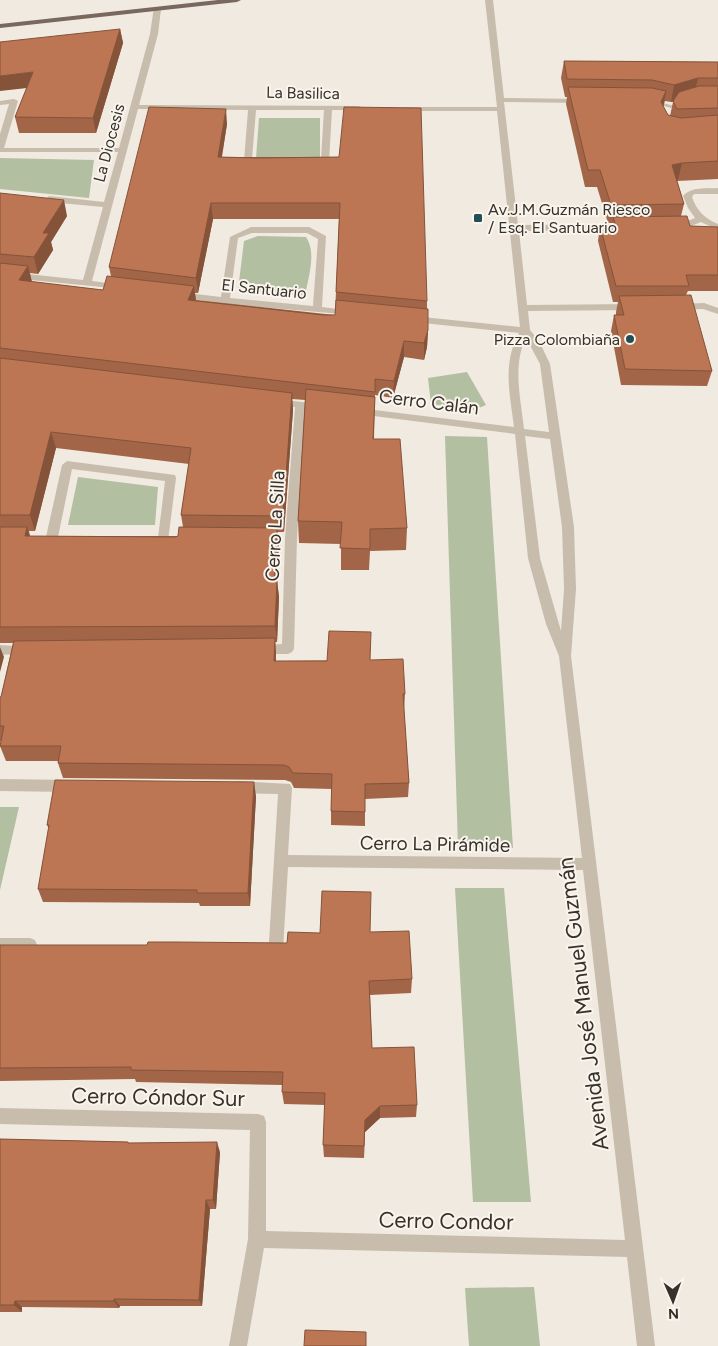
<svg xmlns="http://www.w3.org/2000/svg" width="718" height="1346" font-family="Figtree,sans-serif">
<rect width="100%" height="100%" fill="#f1eae0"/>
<!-- green -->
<path fill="#b2bfa1" d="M259,118H320V157L256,158Z
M0,158L94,160L89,198L0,189Z
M258,236L306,237C317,253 308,278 305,296L238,290L244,241Z
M467,372L486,405L474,410L431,404L428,378Z
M445,436L487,437L513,848L458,847Z
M78,477L158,487L155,525H68Z
M0,807H19L0,890Z
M455,888H504L531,1202H473Z
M534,1287L540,1346H469L465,1288Z"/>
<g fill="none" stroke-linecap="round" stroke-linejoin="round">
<!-- minor -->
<path fill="#c8bcac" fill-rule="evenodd" d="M485,0H493L504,98L581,99L585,101L581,103L504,102L518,225L615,224L619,227L615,230L519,231L527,305L634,304L639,307L634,310L528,311L530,330L539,341L550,364L574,527L576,589L571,656L655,1346H637L627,1257L264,1248L247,1346H229L248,1239L250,1130L0,1124V1108L258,1114L264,1116L266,1122V1231L625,1240L583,870L288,867L283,949L281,954C274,957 267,957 260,954L258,949L260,944L269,942L278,794L238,793L233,791L231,787L233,783L238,781L290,784L292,788L288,855L582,858L559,656L546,624L528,558L515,434L358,414L353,411L358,408L514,427C510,394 502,364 519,333L413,322L408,319L413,316L520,327L497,111H404L400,109L404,107H497ZM526,338L540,364L549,432L524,429C521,400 512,365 526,338ZM525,436L550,439L562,527L564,589L561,631L540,558Z
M154,7L161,9L158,34L139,105L359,106L363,108L359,110H332L329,162C324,166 312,165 307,161L311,159H321L324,110H256L252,159H261L265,161C261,165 248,165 244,161L248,110L138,109L92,281L122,285V289L0,277V271L83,280L103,207L49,202L45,199L49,196L104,202L118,152H0V134L9,104L0,105V101L14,99L18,101L4,148H119L150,34Z
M646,99L675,106L671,108L645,101Z
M718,188V194H694L692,197C697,211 704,218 718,224V230L701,222L681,230L670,229V225L680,224L695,218L688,208L683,196C692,186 706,189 718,188Z
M251,227H309L326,236L322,307L353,311V315L225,304L176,297V293L179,292L221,297L230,237ZM252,233H307L318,239L313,306L230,298L238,238Z
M704,303L718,308V314L703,309L679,310L674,307L679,304Z
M276,399L320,404L325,407L320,410L305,409L297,538L294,649L292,652L288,654H260L256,652L254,649L256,646L282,644L285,538L295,407L272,404L271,402L272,400Z
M67,461L175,475L176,478L168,541L164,542L158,538L165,481L72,469L58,537L56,540H48L46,537L62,465Z
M0,645L31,647L33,650L31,653L0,655Z
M0,779L70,780L75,782L77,786L75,790L70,792L0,791Z
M0,938H30L35,940L37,945L35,950L30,952H0Z"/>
<!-- major -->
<path fill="#78685d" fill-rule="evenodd" d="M218,0H241L237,2L0,28V24Z"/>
</g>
<!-- wall -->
<path fill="#a26547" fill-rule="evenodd" d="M120,29L123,43L96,133H19L15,117L27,88Z
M564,61L718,62V179L677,181L684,204L681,216L690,226L718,227V291H688L686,295L712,371L707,386L621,385L611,331L614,315H616V312L618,302H613L598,241L600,226H612V223H608L597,187H585L566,104L567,97H565L561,78ZM665,101L671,102H673L670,116L668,115L663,107Z
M227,124L222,157H339L427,301V309L428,330L427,347L424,360L404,357L393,398L375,395L374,439L407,528L406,550L370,551L369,570H341V544L299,543L298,521L305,400L292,399L293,410L284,532H278L279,544L276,581H277L279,597L277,642H275L276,661L370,660L405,694L404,710L409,783L408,797L365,799V826L331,825V811L332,789L294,788L291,782L285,780L63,778L58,763V761H6L0,746L1,741H0V697H1L13,643H0V193L67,216L51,242L53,250L38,274L30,273L32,282L103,290L111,276L109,267ZM213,219H339L335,315L196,300L195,293H198ZM56,448L189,464L181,515L183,527L178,536H30L29,531H35Z
M256,796L250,906H200L199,903L43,902L38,889L49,829L47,825Z
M370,932L412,979L411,993L370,995L372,1048L417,1105L416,1117L380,1118L365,1132L364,1158L324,1157L323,1145L325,1105L284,1104L282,1092L283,1085L136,1082L135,1079L0,1081V945H147L287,943Z
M0,1139L128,1142L129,1143L220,1152L216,1209H210L202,1306H120L119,1308L22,1307V1312H0Z"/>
<!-- shaded-wall -->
<path fill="#84533a" d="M120,29L123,43L96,133L93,118Z
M33,72L36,87L0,91V76Z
M698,78L694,95L671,102L674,85Z
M666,91L663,108L661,102Z
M226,109L227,124L219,172L218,157Z
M682,163L678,180L668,182L672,165Z
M64,200L67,216L51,242L53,250L38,274L34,257L43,233Z
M211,203L213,219L198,293L196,278Z
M28,266L32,283L19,280Z
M194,286L196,302L188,300Z
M428,330L427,347L424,360V343Z
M404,341V357L393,398L394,381Z
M292,393L293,410L284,532L283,516Z
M51,432L56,448L35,531L30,515Z
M27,527L32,543L25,536Z
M277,528L279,544L276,597L274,581Z
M277,581L279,597L277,642L275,626Z
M275,638L276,654L275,676L274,661Z
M0,647L4,657L0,672Z
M254,782L256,796L250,906L248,893Z
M380,1106V1118L365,1132L364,1158L365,1120Z
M217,1142L220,1152L216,1209L213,1200Z
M206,1200L210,1209L202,1306L199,1300Z
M114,1299L120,1306L119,1308L114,1301Z
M15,1301L22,1307V1312L14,1305Z"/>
<!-- building -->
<path fill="#bc7653" stroke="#84533a" d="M120,29L93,118L15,117L33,72L0,76V42Z
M564,61L718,62V78H698L674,85L652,80L567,79Z
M699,86H718V108L677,109L673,101L679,92Z
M568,87L652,88L666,91L661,102L668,115L681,118L718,115V161L682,163L672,165L684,204L611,205L600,170H588Z
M149,107L226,109L218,157L259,158L339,157L344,107L421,108L427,301L336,292L340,203H211L196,278L109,267Z
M0,193L64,200L43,233H49L34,257L0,254Z
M687,216L690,226L718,227V275H686L689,286H616L600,226H616L613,217Z
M0,263L28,266L19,280L103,290L107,276L194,286L188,300L323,315H335L336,300L428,309V330L424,343L404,341L394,381L375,379V392L0,348Z
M691,295L712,371L625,369L614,315H624L619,296Z
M0,358L292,393L283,516L181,515L191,448L51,432L30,515H0Z
M306,389L375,397L373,439H400L407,528L370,529V549L340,548L342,522L298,521Z
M0,527H27L25,536L175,537L178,536L179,527L277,528L274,581H277L275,626L0,627Z
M329,631L371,632L370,660L403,659L405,694H403L409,783L365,784V812L331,811L332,774L293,773L289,767L284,765L58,763L61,746H0L4,726H0V697H1L14,641L275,638L274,661H327Z
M55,780L254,782L248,893H197V890L38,889L49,825H47Z
M322,891L371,892L370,932L409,931L412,979L369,981L372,1048L414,1047L417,1105L380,1106L365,1120L364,1146L323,1145L325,1093L282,1092L283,1072L131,1070V1067L0,1068V945H147L148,942H175L287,943L288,932L320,933Z
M0,1139L128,1142V1143L217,1142L213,1200H206L199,1300L114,1299V1301H15L14,1305H0Z
M305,1330L366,1332V1346H304Z"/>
<!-- markers -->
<g fill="#234e55" stroke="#f9f4ec" stroke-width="2">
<rect x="473" y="213" width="10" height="10" rx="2.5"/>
<circle cx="630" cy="339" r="5"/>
</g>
<g text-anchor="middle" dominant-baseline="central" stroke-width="4" stroke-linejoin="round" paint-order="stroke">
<!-- far-street labels -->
<g font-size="16" fill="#37302b" stroke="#f9f4ec">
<text transform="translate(303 93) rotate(1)">La Basilica</text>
<text transform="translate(109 143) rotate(-75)">La Diocesis</text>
<text transform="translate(264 289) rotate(6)">El Santuario</text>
</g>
<!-- far-poi labels -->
<g font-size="16" fill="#37302b" stroke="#f9f4ec" text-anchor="start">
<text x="488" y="209">Av.J.M.Guzmán Riesco<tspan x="488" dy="18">/ Esq. El Santuario</tspan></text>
<text x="620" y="339" text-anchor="end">Pizza Colombiaña</text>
</g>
<!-- street labels -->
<g font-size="19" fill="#37302b" stroke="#f9f4ec">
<text transform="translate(429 402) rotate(7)">Cerro Calán</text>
<text transform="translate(275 526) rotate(-87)">Cerro La Silla</text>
<text transform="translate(435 844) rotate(1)">Cerro La Pirámide</text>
</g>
<!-- near-street labels -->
<g font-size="22" fill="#37302b" stroke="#f9f4ec">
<text transform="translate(583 1004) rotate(-97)">Avenida José Manuel Guzmán</text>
<text transform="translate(158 1097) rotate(1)">Cerro Cóndor Sur</text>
<text transform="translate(446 1221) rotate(1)">Cerro Condor</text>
</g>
</g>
<!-- north arrow -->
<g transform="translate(673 1301) rotate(178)" stroke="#f9f4ec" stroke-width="4" paint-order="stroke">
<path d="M0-4L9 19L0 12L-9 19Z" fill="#37302b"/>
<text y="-8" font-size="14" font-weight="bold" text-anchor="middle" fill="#37302b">N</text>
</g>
</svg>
